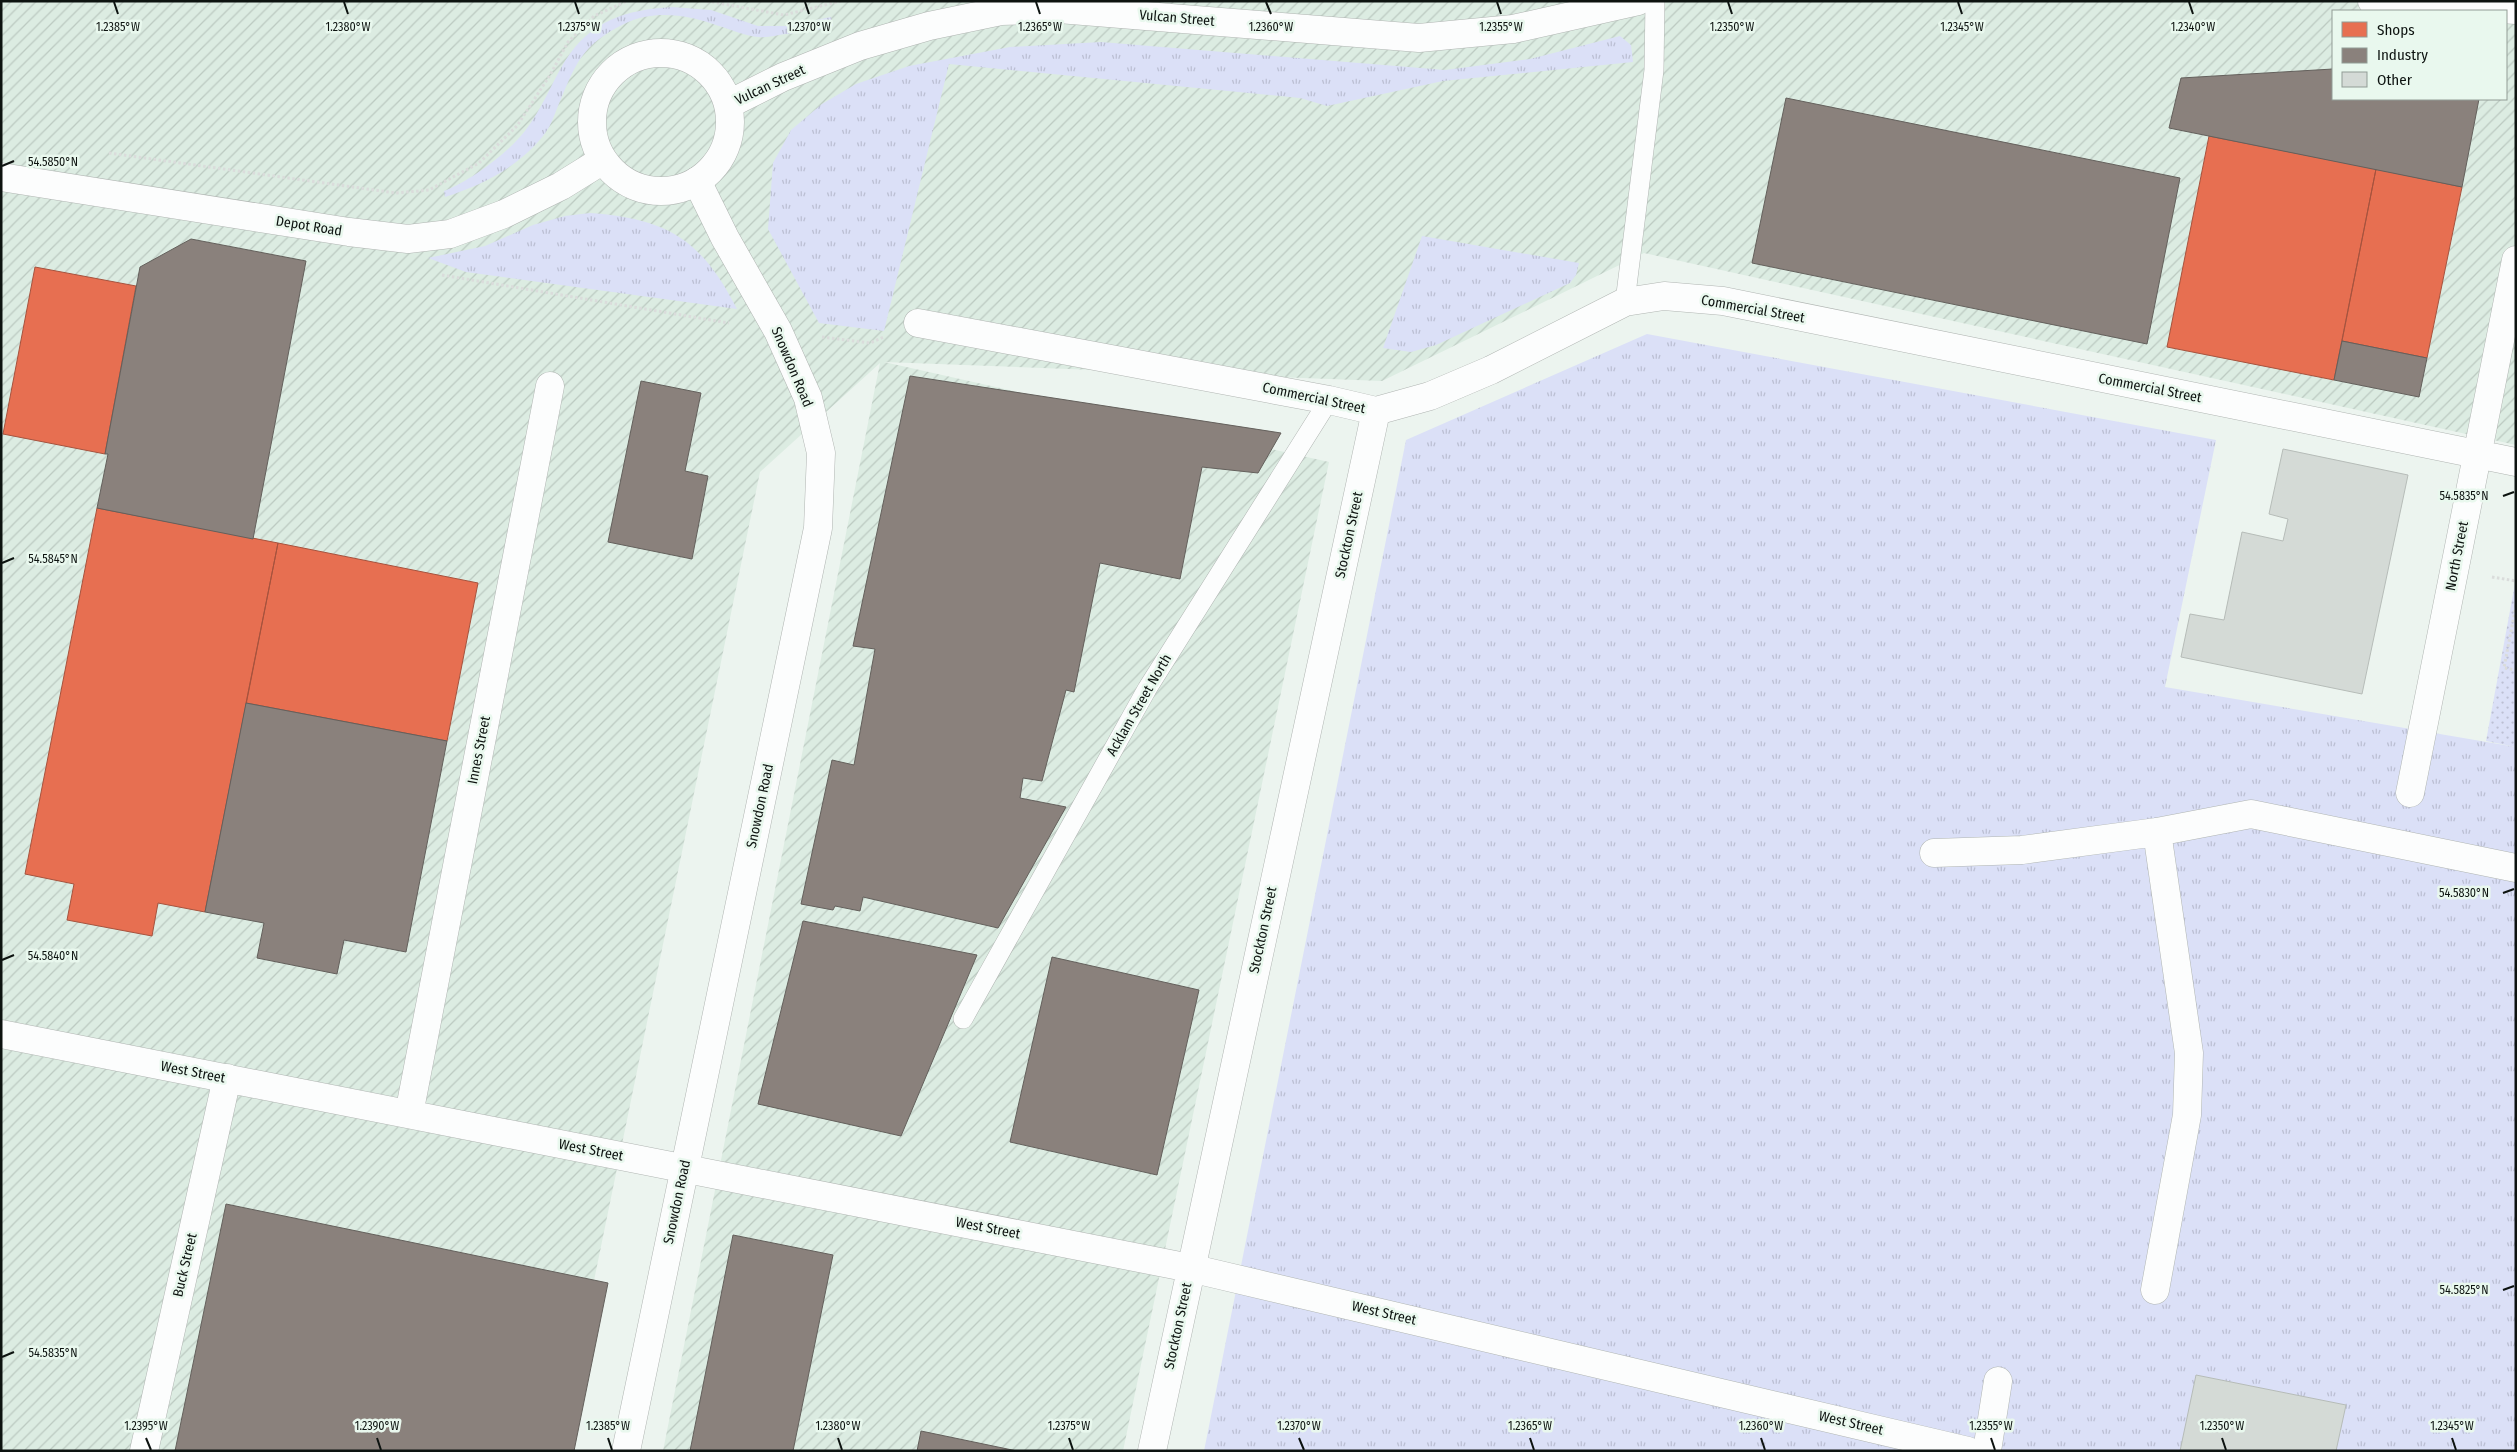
<svg xmlns="http://www.w3.org/2000/svg" width="2517" height="1452" font-family="'Fira Sans Condensed',sans-serif">
<defs>
<pattern id="industrial-furrows" width="10" height="10" patternUnits="userSpaceOnUse" patternTransform="scale(1.25)"><rect width="10" height="10" fill="#dcece2"/><path d="M-1 1l2-2M0 10L10 0M9 11l2-2" fill="none" stroke="#bccac1"/></pattern>
<pattern id="grass-tufts" width="24" height="20" patternUnits="userSpaceOnUse" patternTransform="scale(1.25)"><rect width="24" height="20" fill="#dbe0f7"/><path d="M3 7l-1-3M5 7V3M7 7l1-3M15 17l-1-3M17 17v-4M19 17l1-3" fill="none" stroke="#bbbfd3"/></pattern>
<pattern id="park-dots" width="8" height="8" patternUnits="userSpaceOnUse" patternTransform="scale(1.25)"><rect width="8" height="8" fill="#dbe0f7"/><path d="M2 2h.1M6 6h.1" fill="none" stroke="#bbbfd3" stroke-width="1.8" stroke-linecap="round"/></pattern>
</defs>
<rect width="100%" height="100%" fill="#ecf4ef"/>
<!-- industrial -->
<path fill="url(#industrial-furrows)" fill-rule="evenodd" d="M1,1H2516V445L1644,253L1382,381L884,362L1329,462L1123,1451H663L880,363L760,472L559,1451H1ZM2333,11H2506V99H2333Z"/>
<!-- grass -->
<path fill="url(#grass-tufts)" d="M672,7L711,10L758,26H786L831,17L833,26C817,30 803,33 786,34C777,35 768,38 759,37C746,36 732,30 719,26C688,15 655,9 624,24C580,46 576,64 558,106C554,116 550,128 543,136C517,168 482,185 445,197L444,191C470,181 508,153 525,131C542,109 551,84 565,61C591,20 626,10 672,7Z
M1620,36L1631,45L1633,62L1443,81L1327,106L1300,98L949,64L884,331L819,323L768,229L773,163L791,130L822,104L856,84L909,66L1010,47L1101,42L1445,70L1530,59Z
M590,213C668,219 701,239 737,309L466,272L428,258L485,246L533,225L565,216Z
M1422,236L1579,263L1576,275L1570,283L1436,345L1411,352L1383,348Z
M1647,334L2216,440L2165,687L2516,747V1451H1204L1406,440Z"/>
<!-- park -->
<path fill="url(#park-dots)" d="M2516,578V747L2486,741Z"/>
<!-- shops -->
<path fill="#e76f51" stroke="#a6533e" d="M2209,136L2376,169L2334,380L2167,347Z
M2376,169L2462,187L2427,358L2342,341Z
M35,267L136,286L105,454L3,434Z
M97,508L278,543L205,912L158,903L152,936L67,920L74,884L25,874Z
M278,543L478,583L447,741L246,703Z"/>
<!-- industry -->
<path fill="#8a817c" stroke="#64605c" d="M2333,69V99H2479L2462,187L2169,128L2181,78Z
M1786,98L2180,178L2147,344L1752,263Z
M191,239L306,261L253,539L97,508L108,454H105L140,267Z
M2342,341L2427,358L2419,397L2334,380Z
M910,376L1281,433L1258,473L1202,467L1180,579L1100,563L1074,692L1066,690L1042,781L1023,778L1020,798L1066,807L998,928L863,897L860,911L835,906L833,910L801,904L832,760L854,765L875,649L853,646Z
M641,381L701,393L685,471L708,476L692,559L608,542Z
M246,703L447,741L406,952L344,940L337,974L257,958L264,923L205,912Z
M803,921L977,955L901,1136L758,1104Z
M1052,957L1199,990L1157,1175L1010,1142Z
M226,1204L608,1283L574,1451H175Z
M733,1235L833,1255L793,1451H690Z
M921,1431L1017,1451H917Z"/>
<!-- building -->
<path fill="#d4dad6" stroke="#b6bcb8" d="M2283,449L2408,475L2362,694L2181,657L2190,614L2224,620L2242,532L2283,541L2288,519L2269,514Z
M2196,1375L2346,1405L2336,1451H2180Z"/>
<g fill="none" stroke-linecap="round" stroke-linejoin="round">
<defs>
<path id="service" d="M1625,302L1654,70L1655,1
M963,1019L1147,689L1329,400"/>
<path id="minor" d="M918,323L1329,400L1376,411L1430,396L1491,370L1625,302L1664,296L1723,301L2516,462
M2410,793L2516,260
M1934,853L2022,850L2157,832L2251,814L2516,868
M1,1034L1190,1268L1968,1451
M409,1114L550,386
M2155,1290L2187,1115L2189,1053L2157,832
M144,1451L227,1078
M626,1451L818,528L821,453L808,398L778,331L725,238L697,181
M1152,1451L1376,411
M1987,1451L1998,1381"/>
<path id="tertiary" d="M2372,1L2516,10
M592 122a69 69 0 1 1 138 0a69 69 0 1 1-138 0Z
M729,104L783,77L860,46L929,26L1001,11L1059,9L1419,38L1513,29L1638,1
M1,177L349,232L408,239L450,234L504,214L561,186L603,160"/>
</defs>
<!-- service casing -->
<use href="#service" stroke="#b0b5b2" stroke-width="20"/>
<!-- minor casing -->
<use href="#minor" stroke="#b0b5b2" stroke-width="29"/>
<!-- tertiary casing -->
<use href="#tertiary" stroke="#b0b5b2" stroke-width="29"/>
<!-- path -->
<path stroke="#dadcdb" stroke-width="3" stroke-dasharray="2.5 2.5" stroke-linecap="butt" d="M707,1L784,15L841,1
M109,153L396,193L429,190L479,163L517,126L550,75L568,42L594,16L627,1
M442,275L729,323
M822,337L870,343L884,337
M2492,577L2516,581
M2516,605L2504,668L2516,670"/>
<!-- service -->
<use href="#service" stroke="#fcfdfd" stroke-width="19"/>
<!-- minor -->
<use href="#minor" stroke="#fcfdfd" stroke-width="28"/>
<!-- tertiary -->
<use href="#tertiary" stroke="#fcfdfd" stroke-width="28"/>
</g>
<!-- ticks -->
<path fill="none" stroke="#0d1310" stroke-width="2" d="M114,2L118,14M344,2L348,14M575,2L579,14M805,2L809,14M1036,2L1040,14M1266,2L1271,14M1497,2L1501,14M1728,2L1732,14M1958,2L1962,14M2189,2L2193,14M2,166L14,161M2503,496L2514,492M2,563L14,558M2503,893L2514,889M2,960L14,955M2503,1290L2514,1286M2,1357L14,1352M146,1438L151,1450M377,1438L381,1450M608,1438L612,1450M838,1438L842,1450M1069,1438L1073,1450M1299,1438L1304,1450M1530,1438L1534,1450M1761,1438L1765,1450M1991,1438L1995,1450M2222,1438L2226,1450M2452,1438L2456,1450"/>
<g text-anchor="middle" dominant-baseline="central" stroke-width="5" stroke-linejoin="round" paint-order="stroke">
<!-- street labels -->
<g font-size="14" fill="#0d1310" stroke="#e9f8ee">
<text transform="translate(1177 18) rotate(5)">Vulcan Street</text>
<text transform="translate(770 85) rotate(-25)">Vulcan Street</text>
<text transform="translate(309 226) rotate(9)">Depot Road</text>
<text transform="translate(1753 309) rotate(10)">Commercial Street</text>
<text transform="translate(792 367) rotate(67)">Snowdon Road</text>
<text transform="translate(2150 388) rotate(11)">Commercial Street</text>
<text transform="translate(1314 398) rotate(12)">Commercial Street</text>
<text transform="translate(1349 535) rotate(-78)">Stockton Street</text>
<text transform="translate(2457 556) rotate(-79)">North Street</text>
<text transform="translate(1139 705) rotate(-60)">Acklam Street North</text>
<text transform="translate(479 750) rotate(-79)">Innes Street</text>
<text transform="translate(760 806) rotate(-78)">Snowdon Road</text>
<text transform="translate(1263 930) rotate(-78)">Stockton Street</text>
<text transform="translate(193 1072) rotate(11)">West Street</text>
<text transform="translate(591 1150) rotate(11)">West Street</text>
<text transform="translate(677 1202) rotate(-78)">Snowdon Road</text>
<text transform="translate(988 1228) rotate(11)">West Street</text>
<text transform="translate(185 1265) rotate(-77)">Buck Street</text>
<text transform="translate(1384 1313) rotate(13)">West Street</text>
<text transform="translate(1178 1326) rotate(-78)">Stockton Street</text>
<text transform="translate(1851 1423) rotate(13)">West Street</text>
</g>
</g>
<g font-size="12" text-anchor="middle" fill="#0d1310" stroke="#e9f8ee" stroke-width="5" stroke-linejoin="round" paint-order="stroke">
<text x="2193" y="31">1.2340°W</text>
<text x="118" y="31">1.2385°W</text>
<text x="348" y="31">1.2380°W</text>
<text x="579" y="31">1.2375°W</text>
<text x="809" y="31">1.2370°W</text>
<text x="1040" y="31">1.2365°W</text>
<text x="1271" y="31">1.2360°W</text>
<text x="1501" y="31">1.2355°W</text>
<text x="1732" y="31">1.2350°W</text>
<text x="1962" y="31">1.2345°W</text>
<text x="53" y="166">54.5850°N</text>
<text x="2464" y="500">54.5835°N</text>
<text x="53" y="563">54.5845°N</text>
<text x="2464" y="897">54.5830°N</text>
<text x="53" y="960">54.5840°N</text>
<text x="2464" y="1294">54.5825°N</text>
<text x="53" y="1357">54.5835°N</text>
<text x="146" y="1430">1.2395°W</text>
<text x="377" y="1430">1.2390°W</text>
<text x="608" y="1430">1.2385°W</text>
<text x="838" y="1430">1.2380°W</text>
<text x="1069" y="1430">1.2375°W</text>
<text x="1299" y="1430">1.2370°W</text>
<text x="1530" y="1430">1.2365°W</text>
<text x="1761" y="1430">1.2360°W</text>
<text x="1991" y="1430">1.2355°W</text>
<text x="2222" y="1430">1.2350°W</text>
<text x="2452" y="1430">1.2345°W</text>
</g>
<!-- border -->
<rect width="2517" height="1452" fill="none" stroke="#0d1310" stroke-width="5"/>
<!-- legend -->
<rect x="2332" y="10" width="175" height="90" fill="#e9f8ee" stroke="#919c95"/>
<rect x="2342" y="22" width="25" height="15" fill="#e76f51" stroke="#919c95"/>
<text x="2377" y="35" font-size="15" fill="#0d1310">Shops</text>
<rect x="2342" y="48" width="25" height="15" fill="#8a817c" stroke="#919c95"/>
<text x="2377" y="60" font-size="15" fill="#0d1310">Industry</text>
<rect x="2342" y="72" width="25" height="15" fill="#d4dad6" stroke="#919c95"/>
<text x="2377" y="85" font-size="15" fill="#0d1310">Other</text>
</svg>
